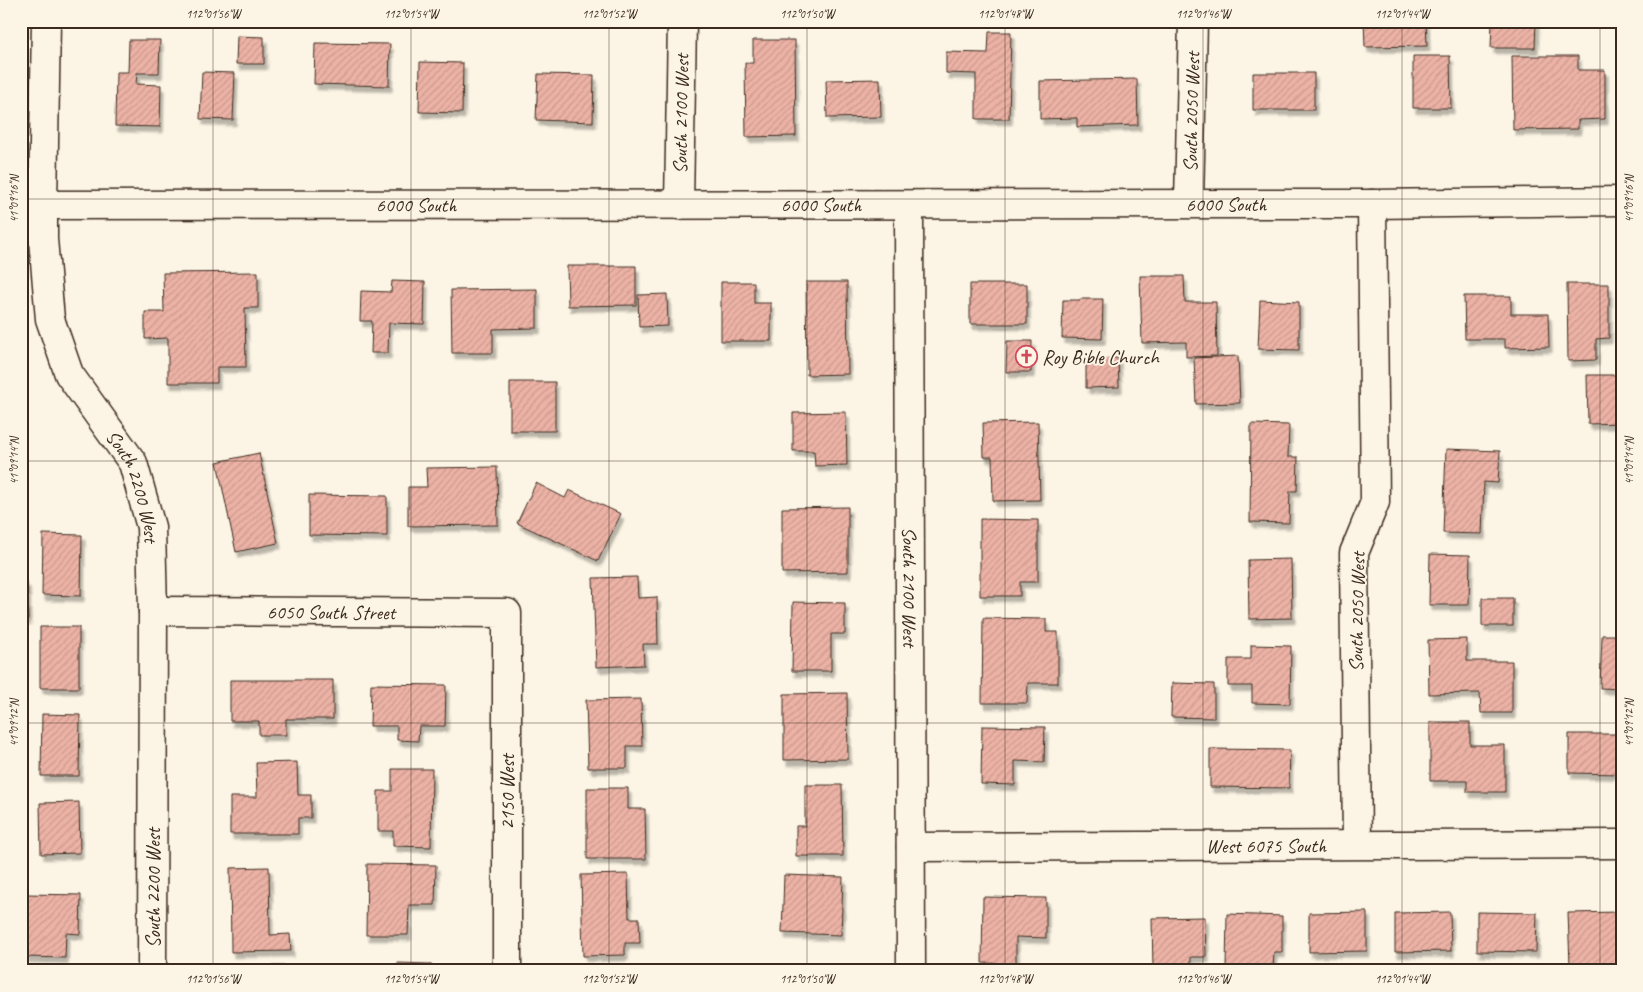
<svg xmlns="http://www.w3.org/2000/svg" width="1643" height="992" font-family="Caveat,sans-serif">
<defs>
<pattern id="building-hatch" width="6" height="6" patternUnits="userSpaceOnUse" patternTransform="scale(1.25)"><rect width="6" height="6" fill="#ecb2a5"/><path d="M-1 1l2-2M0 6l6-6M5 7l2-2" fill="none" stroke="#cb998e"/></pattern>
<filter id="shadow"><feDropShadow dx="3" dy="5.5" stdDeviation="1" flood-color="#0004"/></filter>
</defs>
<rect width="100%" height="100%" fill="#fcf5e5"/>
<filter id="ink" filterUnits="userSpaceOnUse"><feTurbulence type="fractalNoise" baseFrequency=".02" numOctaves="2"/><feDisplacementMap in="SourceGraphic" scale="10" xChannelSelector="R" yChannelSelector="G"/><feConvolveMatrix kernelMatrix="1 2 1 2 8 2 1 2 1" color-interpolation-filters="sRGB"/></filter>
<g filter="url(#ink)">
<!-- building -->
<path fill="url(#building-hatch)" stroke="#3b2a1e" filter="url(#shadow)" d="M1364,21H1426L1427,46L1365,47Z
M1492,21H1536L1535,48H1491Z
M989,32H1011L1009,119H976V74L946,73V52L988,53Z
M237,36L264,37V64H236Z
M129,40H160L159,73H137L136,84L161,85L160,127L115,126L116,72H128Z
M753,40H795L796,136L746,137L745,63H753Z
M315,43L390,44L389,86L314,84Z
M1413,56H1450L1451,108H1413Z
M1512,56H1578V70H1605V119L1578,120V129L1513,130Z
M420,62L463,63L462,113L419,112Z
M202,72L235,73L233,120L200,119Z
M1253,73H1314V110H1253Z
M538,74L594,75L593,122L536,120Z
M880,79L881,117L827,118L826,80Z
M1137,79L1138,125L1077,127V118L1040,119V81Z
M567,266H636V305L568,306Z
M258,272V308H245L246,367H217V383H168V338L145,339V312H164L163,273Z
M1140,276H1184L1185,302H1216L1217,356L1186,357V342L1142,343Z
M392,281L425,282L424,324L389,323L388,353H371L372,321H360L361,291L391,292Z
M721,282H754V303H771V341H721Z
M806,282H847L848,374L807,375Z
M970,284H1027V324H970Z
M1567,284H1609V338L1596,339V360L1568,361Z
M537,289V328L493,329V353H452L451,290Z
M667,294L668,326L639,327L638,295Z
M1464,296H1511V314H1548L1549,347L1505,348V339H1465Z
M1080,299H1103L1102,339L1062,338L1063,300H1080Z
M1260,300L1299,302V350L1258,349Z
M1007,341H1032L1031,372H1006Z
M1238,356L1240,403L1196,404L1194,358Z
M1118,358L1119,387L1086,388V359Z
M1587,375H1622V423L1588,424Z
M510,382H555V431H510Z
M846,412L847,465L815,466L814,451H793V413Z
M1038,422L1040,500L993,501L992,457H984L983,423Z
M1251,424L1289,425L1288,457H1298L1297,491H1290L1289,523L1250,522Z
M1446,449L1500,451L1498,483L1484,482L1482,534L1443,533Z
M259,453L278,543L236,552L217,462Z
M497,467L498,525L408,526V487H427L426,468Z
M536,483L565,498L569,490L621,514L598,561L517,523Z
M309,495L387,496V536L309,535Z
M848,507V572L782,573V508Z
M980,519L1038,520V582H1020V596H980Z
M43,534L82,535L81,596L42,595Z
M1430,554L1470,555L1469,605H1429Z
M1291,559L1292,618L1249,619L1248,560Z
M637,577L638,598L657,597L658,644H643L644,665L596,667L593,578Z
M21,582H27L28,619H21Z
M1482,598H1513V626H1482Z
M793,602L845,603V634H831V671H792Z
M983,618L1046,619V632H1058V683H1028L1027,703H982Z
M40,627H79V688H40Z
M1602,635H1622V689L1600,688Z
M1467,639V661H1512V713H1481L1480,693L1429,694L1428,640Z
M1251,645L1291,646L1290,704L1252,703V686H1228V659H1251Z
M230,680H333V719H286V735H259V721H230Z
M1172,683L1214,684V718L1171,717Z
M371,684L446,685L445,726H419L418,741L397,740V726H370Z
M847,693L848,759L784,760V694Z
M641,699L642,746H627V768H588L586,700Z
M42,714L80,715L79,776H41Z
M1430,722H1470V745H1505V792H1467V781H1430Z
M982,726L1045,727L1044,762L1015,761V785L981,784Z
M1569,734H1622V774L1569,773Z
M1210,749L1290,750L1289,788L1210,787Z
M297,762L298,795H311V818H298V834H230V797H257L256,763Z
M392,769H432L431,847L393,846V831H378V791H392Z
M805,785H842L843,856H796V826H805Z
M587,788H628V809H645L646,859H587Z
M79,802L80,853L41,854L40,803Z
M367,864L436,865L435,905H409L408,935H366Z
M269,867L270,935L290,934L291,951L231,952L230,868Z
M628,874L629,918H639L640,943H625V955L583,956L581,875Z
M784,875L843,877L841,935L782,933Z
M27,894L81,895L80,934L66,933L65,958L26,957Z
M983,897L1046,898V938L1016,937V964L982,963Z
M1367,912V951L1309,952V913Z
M1450,912L1451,951L1395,952V913Z
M1477,912L1537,913L1536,952L1477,951Z
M1620,912L1621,964L1570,965L1568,913Z
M1227,914L1282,916V952H1274L1273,969L1226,968Z
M1205,917L1206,957H1191V971H1153L1152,918Z
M397,963L431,964V971H396Z
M231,966H302V971H231Z"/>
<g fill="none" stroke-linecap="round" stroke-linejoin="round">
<defs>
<g id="street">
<path id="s1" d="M1189,203L1193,21"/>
<path id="s2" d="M43,205V239L50,319L69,374L133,463L151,527L153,611L152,971"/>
<path id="s3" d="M679,205L682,21"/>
<path id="s4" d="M909,205L911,971"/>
<path id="s5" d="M153,611L507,613V971"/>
<path d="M1357,844L1354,553L1375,502L1372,204"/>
<path id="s6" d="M911,847L1622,844"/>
</g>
<g id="secondary">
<path id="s7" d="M21,205L1372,204L1622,201"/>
<path d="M43,205L46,21"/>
</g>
</defs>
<!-- street casing -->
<use href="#street" stroke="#3b2a1e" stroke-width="31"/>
<!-- secondary casing -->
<use href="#secondary" stroke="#3b2a1e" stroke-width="31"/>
<!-- street -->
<use href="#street" stroke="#fcf5e5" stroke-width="28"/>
<!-- secondary -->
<use href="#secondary" stroke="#fcf5e5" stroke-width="28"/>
</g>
</g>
<!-- ticks -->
<path fill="none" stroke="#3b2a1e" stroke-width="1" stroke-opacity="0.45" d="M213,21V971M411,21V971M609,21V971M807,21V971M1005,21V971M1203,21V971M1402,21V971M1600,21V971M21,199H1622M21,461H1622M21,723H1622"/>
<!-- icons -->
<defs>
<symbol id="church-ring" viewBox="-11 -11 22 22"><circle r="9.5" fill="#fcf5e5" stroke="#d1495b" stroke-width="1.5"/><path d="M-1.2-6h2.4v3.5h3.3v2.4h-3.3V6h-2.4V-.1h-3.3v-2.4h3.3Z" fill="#d1495b"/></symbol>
</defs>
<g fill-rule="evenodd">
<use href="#church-ring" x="1014" y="344" width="25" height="25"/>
</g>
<g text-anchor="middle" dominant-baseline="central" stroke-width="4" stroke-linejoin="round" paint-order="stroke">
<!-- street labels -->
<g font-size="20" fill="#3b2a1e" stroke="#fcf5e5">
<text stroke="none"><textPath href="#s1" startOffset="91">South 2050 West</textPath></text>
<text stroke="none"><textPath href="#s3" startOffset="91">South 2100 West</textPath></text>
<text stroke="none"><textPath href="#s7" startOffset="1205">6000 South</textPath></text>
<text stroke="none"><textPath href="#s7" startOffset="395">6000 South</textPath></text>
<text stroke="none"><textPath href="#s7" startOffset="800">6000 South</textPath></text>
<text stroke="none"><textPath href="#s2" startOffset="304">South 2200 West</textPath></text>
<text stroke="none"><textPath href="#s4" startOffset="382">South 2100 West</textPath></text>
<text stroke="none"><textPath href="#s5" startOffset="178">6050 South Street</textPath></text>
<text transform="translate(1357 612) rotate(-89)">South 2050 West</text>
<text transform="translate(507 792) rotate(-90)">2150 West</text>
<text stroke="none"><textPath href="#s6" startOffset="355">West 6075 South</textPath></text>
<text transform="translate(153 888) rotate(-90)">South 2200 West</text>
</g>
<!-- poi labels -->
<g font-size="20" fill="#3b2a1e" stroke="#fcf5e5" text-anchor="start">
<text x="1042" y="357">Roy Bible Church</text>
</g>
</g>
<!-- margin -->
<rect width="1643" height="992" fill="none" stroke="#fcf5e5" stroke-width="55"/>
<rect x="28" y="28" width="1588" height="936" fill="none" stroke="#3b2a1e" stroke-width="2"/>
<g font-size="12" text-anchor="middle" fill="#3b2a1e">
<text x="213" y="18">112°01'56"W</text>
<text x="411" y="18">112°01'54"W</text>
<text x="609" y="18">112°01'52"W</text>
<text x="807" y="18">112°01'50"W</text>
<text x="1005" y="18">112°01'48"W</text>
<text x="1203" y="18">112°01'46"W</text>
<text x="1402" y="18">112°01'44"W</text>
<text transform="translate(14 199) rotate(-90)" y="4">41°09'16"N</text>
<text transform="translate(1629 199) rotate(-90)" y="4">41°09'16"N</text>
<text transform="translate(14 461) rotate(-90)" y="4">41°09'14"N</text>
<text transform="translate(1629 461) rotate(-90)" y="4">41°09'14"N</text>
<text transform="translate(14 723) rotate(-90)" y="4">41°09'12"N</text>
<text transform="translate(1629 723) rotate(-90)" y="4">41°09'12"N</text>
<text x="213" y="983">112°01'56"W</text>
<text x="411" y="983">112°01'54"W</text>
<text x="609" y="983">112°01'52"W</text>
<text x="807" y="983">112°01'50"W</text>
<text x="1005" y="983">112°01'48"W</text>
<text x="1203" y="983">112°01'46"W</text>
<text x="1402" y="983">112°01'44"W</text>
</g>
</svg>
